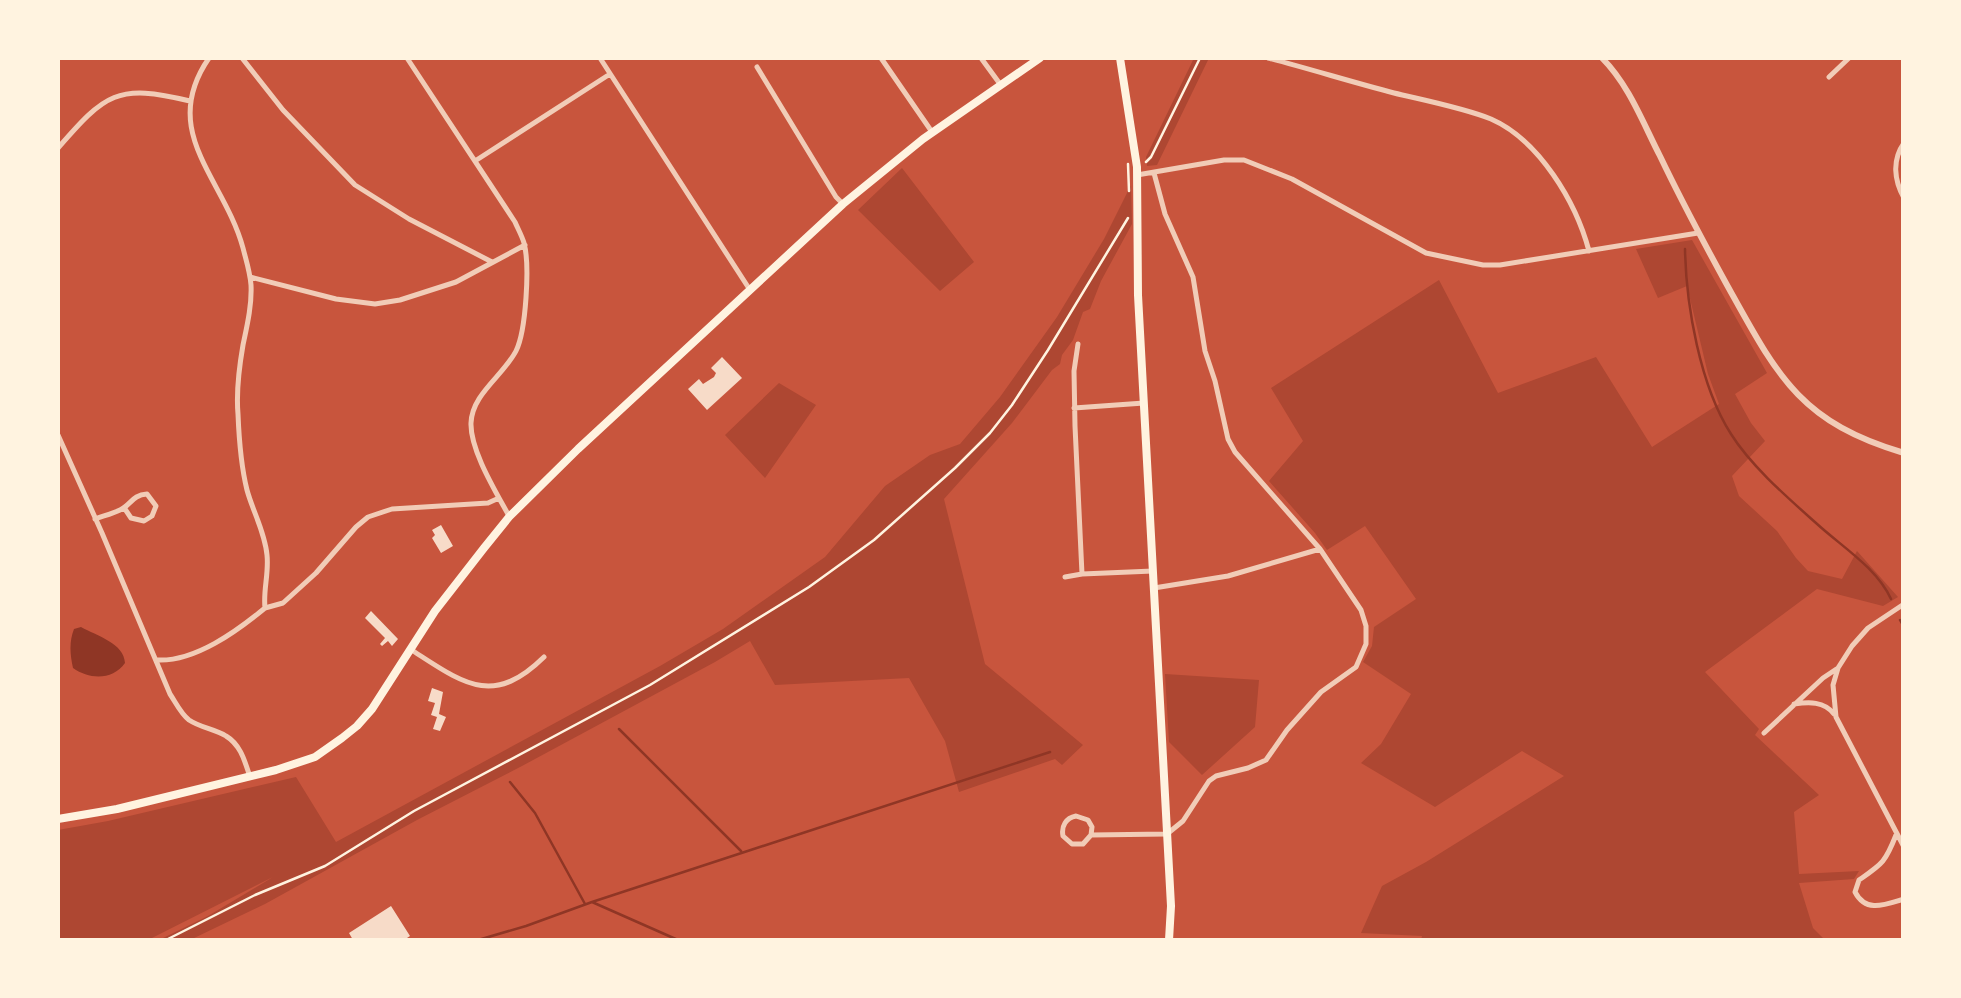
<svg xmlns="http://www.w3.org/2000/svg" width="1961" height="998" font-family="'Roboto Condensed',sans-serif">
<rect width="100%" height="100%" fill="#c8553d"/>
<!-- green -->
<path fill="#ae4732" d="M1194,58H1209L1157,165L1147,166L1146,157Z
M902,168L974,262L940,291L858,210Z
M1131,185L1132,224L1101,281L1090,309L1083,312L1073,340L1062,355L1060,364L1052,370L1012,423L944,499L985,664L1083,745L1062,765L1055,759L959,792L945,741L909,678L775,685L750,641L715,662L522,766L417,820L265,904L190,940H159L208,916L273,877L148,940H58V830L108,821L296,777L336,842L660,666L723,629L825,557L885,486L930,455L960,444L1000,397L1057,317L1104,239Z
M1692,240L1767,373L1735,394L1751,423L1765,441L1732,476L1739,496L1777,531L1796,558L1808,571L1842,579L1857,551L1898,597L1883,606L1817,589L1705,672L1759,729L1755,735L1819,795L1794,812L1799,874L1859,871L1854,879L1799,883L1813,928L1825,940H1421L1422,936L1361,933L1382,886L1426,862L1564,776L1522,751L1435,807L1361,763L1381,744L1411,694L1363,662L1372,646L1374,627L1416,599L1365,526L1327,550L1315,533L1269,481L1303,441L1271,388L1439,280L1498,393L1596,357L1652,447L1719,404L1708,374L1687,286L1658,298L1636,249Z
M779,383L816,405L765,478L725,435Z
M1165,674L1259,680L1255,727L1202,775L1169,742Z"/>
<!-- water -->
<path fill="#8f3625" d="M81,627C97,636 124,643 125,663C113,680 90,680 73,668C70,654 69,642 74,629Z"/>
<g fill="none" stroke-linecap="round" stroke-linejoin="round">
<!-- stream -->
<path stroke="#8f3625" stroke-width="2.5" d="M1685,249C1686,305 1700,386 1731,434C1751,466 1788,498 1816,523C1842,547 1876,567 1891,599
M1900,620L1904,627
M619,729L741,851
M510,782L535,813L585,904
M592,902L1050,752
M478,940L526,926L592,902L678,940"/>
</g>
<!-- building -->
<path fill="#f7dbc8" d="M722,357L742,378L707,410L688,389L699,379L703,384L714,377L716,373L711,368Z
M441,525L453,546L441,553L432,538L435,535L432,530Z
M371,611L398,639L392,646L388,641L382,646L380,644L385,638L365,618Z
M432,688L443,692L439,714L446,717L440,731L433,729L437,717L431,715L435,703L428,701Z
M391,906L410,936L404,940H353L349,933Z"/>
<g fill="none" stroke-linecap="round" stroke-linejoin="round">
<!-- path -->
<path stroke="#fff3e0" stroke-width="2.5" d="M1146,162L1151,157L1200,58
M1128,164L1129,191
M166,940L255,895L325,866L414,811L650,685L809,587L874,540L955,468L990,433L1012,405L1048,350L1128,218"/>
<!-- minor -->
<path stroke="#f1ccb7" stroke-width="5" d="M242,58L283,110L355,185L409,219L492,262
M407,58L515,222C518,229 522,236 524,243C530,265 526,331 516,351C503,376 472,394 471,423C470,450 496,492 509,516
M600,58L750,290
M881,58L932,132
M981,58L1000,84
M1268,58C1310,69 1352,82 1394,93C1423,100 1464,108 1491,119C1539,140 1576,202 1589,251
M757,67L836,197L843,204
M1829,77L1849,58
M1904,143C1892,160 1894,180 1904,198
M58,148C105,94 117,83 190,101
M475,161L610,74
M1137,175L1224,160H1244L1292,179L1426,253L1483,265H1500L1698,233
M250,277L336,299L375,304L400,300L456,282L525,245
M1078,344L1074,371L1075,426L1082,574
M1074,408L1144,403
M58,435L102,533L170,694C176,703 181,714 189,720C201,728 215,729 226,736C241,745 245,762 250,777
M95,519C103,516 112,514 120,510C131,505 132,495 147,494L156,506L152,516L144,521L131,518L125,509
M1065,577L1082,574L1153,571
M1154,588L1228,576L1320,549
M265,608L283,603L316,573L356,527L368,517L392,509L488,503L499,498
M410,649C463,683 492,708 544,657
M157,660C195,662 237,631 265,608C263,590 269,574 267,555C265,532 253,512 247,490C241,466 239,439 238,414C236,391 239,368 243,345C247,326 252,305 251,285C250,272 246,260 243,248C224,178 158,132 209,58
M1838,668L1833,685L1836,717L1904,847
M1794,704C1809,702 1824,701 1834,714
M1764,733L1823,678L1838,668L1852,646L1868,628L1904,604
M1091,835L1083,844H1072L1063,836C1061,826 1066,818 1076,816L1088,820L1092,827L1091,835L1167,834L1183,821L1209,781L1216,776L1248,768L1266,760L1287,730L1321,692L1356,667L1366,644V626L1361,610L1320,549L1235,452L1228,439L1215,381L1205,351L1193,277L1165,214L1154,173
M1896,835C1885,863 1882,864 1859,880L1855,892C1866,913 1884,905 1904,899"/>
<!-- tertiary -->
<path stroke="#f1ccb7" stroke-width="6" d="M1602,58C1629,85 1643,123 1660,156C1681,200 1704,243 1727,285C1777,375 1799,422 1904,453"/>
<!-- primary -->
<path stroke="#fff3e0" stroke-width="8" d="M1120,58L1137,167L1138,295L1171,906L1169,940
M58,819L117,809L276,770L315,757L342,738L357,726L372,709L435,611L484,548L509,517L578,449L843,204L923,139L1040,58"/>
</g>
<!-- border -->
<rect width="1961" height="998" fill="none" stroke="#fff3e0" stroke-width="120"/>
</svg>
